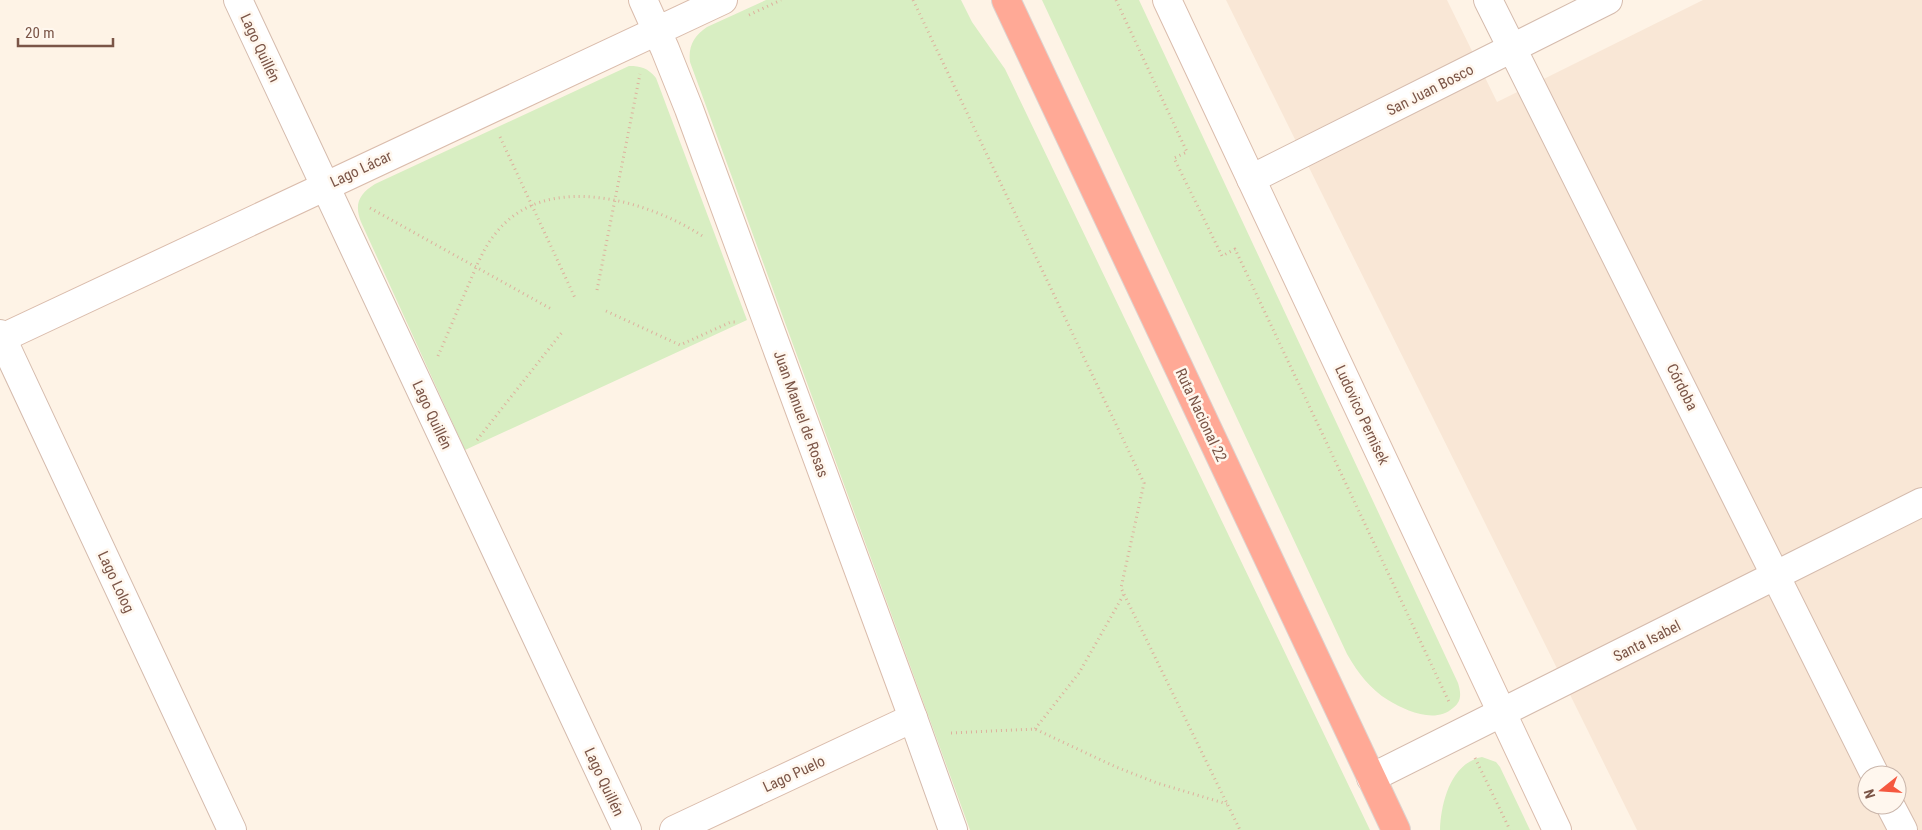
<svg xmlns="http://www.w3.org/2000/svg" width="1922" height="830" font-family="'Roboto Condensed',sans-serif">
<rect width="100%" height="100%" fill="#fef3e6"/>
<!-- residential -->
<path fill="#f9e7d6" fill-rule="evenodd" d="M1226,0H1447L1497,102L1703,0H1922V830H1637ZM1867,775H1897V805H1867Z"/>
<!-- green -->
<path fill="#d8eec2" d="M766,0H961L972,22L1005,69L1370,830H970L690,62C688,46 694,36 707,27Z
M1042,0H1139L1458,683C1461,693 1462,701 1453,708C1435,724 1406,711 1388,700C1370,689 1358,673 1347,654Z
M629,66C641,66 648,68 656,78L747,320L465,450L361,222C354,204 359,194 375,184Z
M1482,757L1496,762L1500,767L1530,830H1440C1441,802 1451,763 1482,757Z"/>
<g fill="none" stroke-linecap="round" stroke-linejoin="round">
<defs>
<path id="street" d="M238,0L627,830
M1488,0L1875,775
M1251,179L1608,0
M0,334L232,830
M913,718L953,830
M1371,778L1922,502
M1890,805L1903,830"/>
<path id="secondary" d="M643,0L665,49L689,109L913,718L674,830
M1167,0L1557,830
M0,339L723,0"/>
<path id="highway" d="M1006,0L1396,830"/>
</defs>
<!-- street casing -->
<use href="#street" stroke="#d5bbad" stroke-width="30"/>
<!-- secondary casing -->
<use href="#secondary" stroke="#dabcac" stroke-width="30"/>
<!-- highway casing -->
<use href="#highway" stroke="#ddd3cf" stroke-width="30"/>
<!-- path -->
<path stroke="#ddb09d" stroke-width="3" stroke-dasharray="1 4" stroke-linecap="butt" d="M913,0L1144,483L1121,588L1240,830
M1116,0L1187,152L1174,158L1222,256L1235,249L1450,704
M749,15L781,0
M500,137L576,300
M370,208L553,310
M597,290L640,74
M606,311L680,345L731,322H735
M438,356C448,333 458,309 468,286C476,268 483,248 496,233C545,170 648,200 704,237
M477,440L563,331
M1035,729L1079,673L1124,594
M951,733L1035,729L1116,767L1157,783L1227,804
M1475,758L1510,830"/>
<!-- street -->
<use href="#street" stroke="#fff" stroke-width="28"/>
<!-- secondary -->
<use href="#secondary" stroke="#fff" stroke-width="28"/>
<!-- highway -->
<use href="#highway" stroke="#ffa996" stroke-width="28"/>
</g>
<g text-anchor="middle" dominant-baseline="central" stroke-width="5" stroke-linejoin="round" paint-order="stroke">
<!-- street labels -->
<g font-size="15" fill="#7b5547" stroke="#fff7ee">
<text transform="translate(260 48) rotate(65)">Lago Quillén</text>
<text transform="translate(1430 90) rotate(-27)">San Juan Bosco</text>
<text transform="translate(361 169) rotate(-25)">Lago Lácar</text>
<text transform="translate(1682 387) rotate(63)">Córdoba</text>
<text transform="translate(801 414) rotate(70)">Juan Manuel de Rosas</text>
<text transform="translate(432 415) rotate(65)">Lago Quillén</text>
<text transform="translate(1201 415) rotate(65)">Ruta Nacional 22</text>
<text transform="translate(1362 415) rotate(65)">Ludovico Pernisek</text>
<text transform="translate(116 582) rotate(65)">Lago Lolog</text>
<text transform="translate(1647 641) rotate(-27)">Santa Isabel</text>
<text transform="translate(794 774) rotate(-25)">Lago Puelo</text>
<text transform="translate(604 782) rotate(65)">Lago Quillén</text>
</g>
</g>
<!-- north arrow -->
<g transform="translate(1882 790) rotate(253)"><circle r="24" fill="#fff7ee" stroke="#cab6ab"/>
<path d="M0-4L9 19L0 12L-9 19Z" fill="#f5583f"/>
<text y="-8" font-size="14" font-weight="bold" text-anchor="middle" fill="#7b5547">N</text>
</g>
<!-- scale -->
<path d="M18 38v8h95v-8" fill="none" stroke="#7b5547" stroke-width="2.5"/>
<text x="25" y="38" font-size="15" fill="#7b5547" stroke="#fff7ee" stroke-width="4" paint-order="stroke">20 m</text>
</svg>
